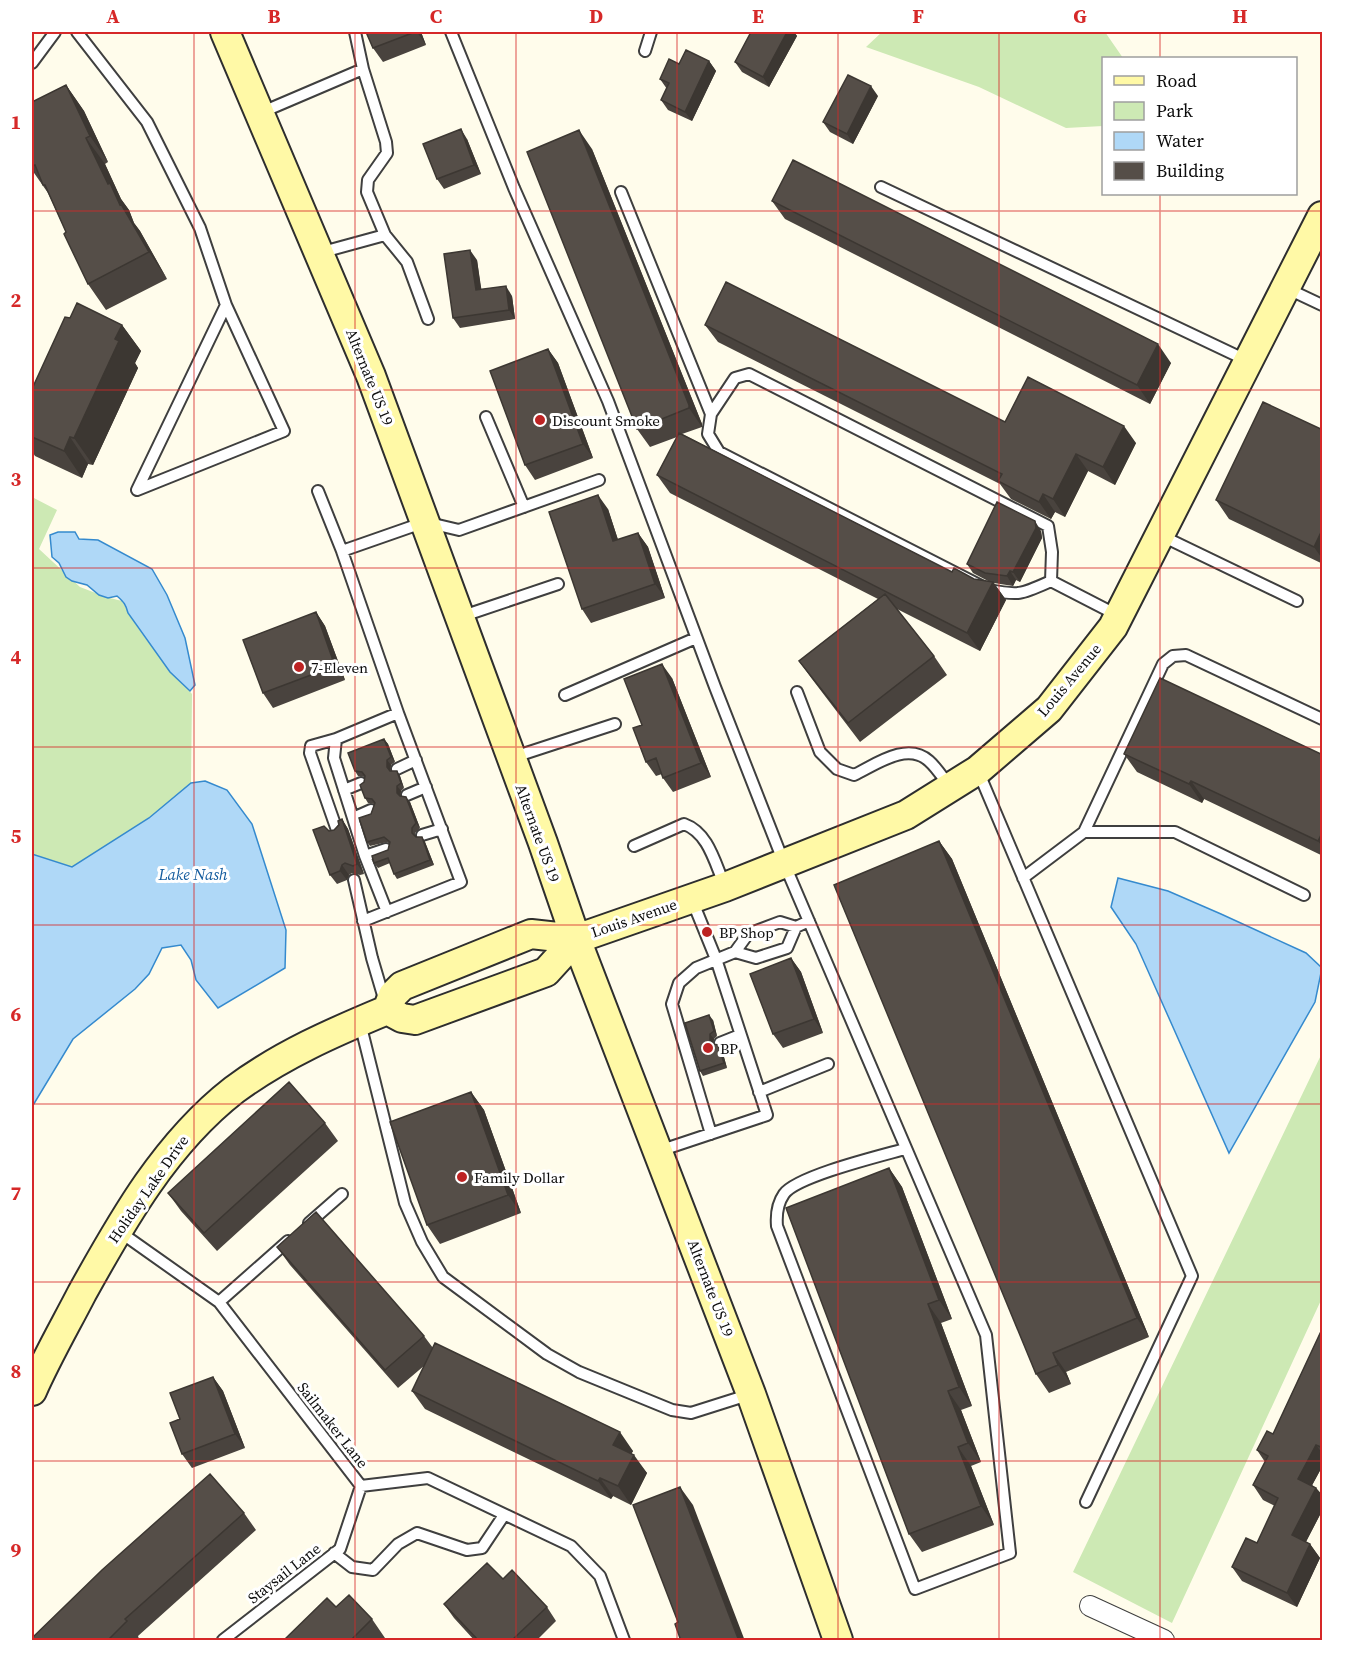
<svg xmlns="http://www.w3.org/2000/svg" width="1354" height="1672" font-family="'Source Serif 4',serif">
<rect width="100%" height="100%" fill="#fffceb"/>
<!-- green -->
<path fill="#cde9b4" d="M882,32H1105L1123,58H1104L1103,126L1066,128L979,87L866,47Z
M32,497L57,510L39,549L80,587L106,597L122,601C139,635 167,665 192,694L191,783L149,818L72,867L32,854Z
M1322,1053V1298L1172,1623L1073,1572Z"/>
<!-- water -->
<path fill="#afd8f7" stroke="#358ace" stroke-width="1.5" d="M58,532H75L79,539L98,540L152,569L167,595L185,638L195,685L190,691L170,672L128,613C126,605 124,602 117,596L108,598L99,595L87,585L72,581L66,577L59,563L52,557L50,535Z
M205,781L227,790L252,824L286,930L285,968L218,1008L196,980L191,960L181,945L162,948L149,974L135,989L73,1039L32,1107V854L72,867L149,818L191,783Z
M1118,878L1168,891L1221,914L1306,953L1322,968L1315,1002L1229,1153L1136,944L1111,907Z"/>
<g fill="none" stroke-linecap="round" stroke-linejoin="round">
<defs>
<path id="lane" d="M77,32L147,122L200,228L226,305L284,431L137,490L226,305
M451,32L514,188L608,401L715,687L784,863L986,1335L1010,1553L915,1589L777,1226C776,1214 777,1204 784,1194C797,1176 880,1156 905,1149
M645,51L651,32
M32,63L55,32
M260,113L363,69
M881,187L1248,361
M621,192L711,414
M385,235L407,262L428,319
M319,253L385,235L367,192L368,180L387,153L386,142L363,69L355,32
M1286,288L1322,305
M749,374L1048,526L1052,552L1051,581C1022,594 1020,596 989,590L719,452L708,434L711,414L735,378Z
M486,417L524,507
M318,491L342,551
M1160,535L1297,601
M1051,581L1117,615
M460,617L558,584
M797,692L820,752L837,769L854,775C875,765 907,741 929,761C937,768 943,778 950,787
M565,695L696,638
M336,739L311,746L310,753L338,833
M514,757L615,724
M397,769L416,760
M978,771L1192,1276L1086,1502
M344,790L361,783
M407,795L426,787
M353,818L371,810
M1084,832L1163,664L1173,656L1186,655L1322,719
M422,835L442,829
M634,846L684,824C709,833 715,864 725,886
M365,856L386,849
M1023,878L1084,832H1175L1304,895
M354,880L372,958L385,1002
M387,912L365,856L334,758L336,739L398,713L342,551L425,522L459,530L599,480
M363,921L461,882L398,713
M735,952L756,958L787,948L796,927
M360,1023L405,1203L422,1242L443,1277L547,1354L579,1372L672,1410L691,1413L751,1394
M720,1043L740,1035
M759,1092L828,1064
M711,1134L672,1004L679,983L696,968L735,952L748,934L780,922L796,927L809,921
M659,1151L767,1115L716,959L692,900
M309,1223L342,1194
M120,1232L219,1302L361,1486L428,1478L571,1546L600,1576L624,1640
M219,1302L288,1241
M334,1553L352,1567L373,1570L398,1544L417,1533L467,1550L482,1548L504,1515
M223,1640L340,1549L361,1486"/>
<path id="street" d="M1090,1606L1164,1640"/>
<path id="secondary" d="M225,32L371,376L543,843L576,939L751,1394L838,1640
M387,1010L402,1018L415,1020L546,972L576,939
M32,1391C47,1357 65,1326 82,1293C123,1219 166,1143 234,1090C281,1055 334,1032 387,1010L393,995L402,986L531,934L576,939L725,887L906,815L978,770L1049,709L1113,627L1322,216"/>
</defs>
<!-- lane casing -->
<use href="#lane" stroke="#3f3f3f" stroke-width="14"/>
<!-- street casing -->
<use href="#street" stroke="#3f3f3f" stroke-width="22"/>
<!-- secondary casing -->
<use href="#secondary" stroke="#2e2e2e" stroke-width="32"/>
<!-- lane -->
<use href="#lane" stroke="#fff" stroke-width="10"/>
<!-- street -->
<use href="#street" stroke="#fff" stroke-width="20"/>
<!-- secondary -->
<use href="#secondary" stroke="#fff9a6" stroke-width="28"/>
</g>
<!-- wall -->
<path fill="#49433e" d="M366,32H421L426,45L383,62L373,48Z
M749,32H794L797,36L769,87L742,72L735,62L750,34Z
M709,61L716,71L692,121L668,110L661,100L667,89L660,79L679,64Z
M66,85L84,111L108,162L105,164L121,199L129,210L134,223L140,231L167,279L106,310L88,284L66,232L48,193L32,170V102Z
M878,96L853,144L830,132L823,122Z
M467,139L481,174L444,189L437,179Z
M592,149L702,424V427L682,434L952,572L974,579L988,581L973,573L967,564L1041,531L1042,538L1020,582L1016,580L1013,586L994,583L1006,600L980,651L897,609L934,656L947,675L860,742L812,679L799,661L878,599L670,493L657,475L677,437L650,447L637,429Z
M772,201L1171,363L1150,404L785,219Z
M477,260L481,290L512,296L515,319L460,328L453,318Z
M122,325L141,351L135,363L138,368L93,465L88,464L82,478L35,456L32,451V389Z
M705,325L1005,422L1136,443L1115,485L1088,471L1065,517L1055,512L1051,519L1011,499L1000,484L718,342Z
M548,349L558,363L593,458L535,480L525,465Z
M1323,430V564L1229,519L1216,500Z
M608,509L618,540L638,533L648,547L665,598L591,623L582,609Z
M316,612L325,626L345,680L273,708L263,693Z
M672,678L711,777L673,792L663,778L662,774L656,776L646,762L642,725Z
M384,739L388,744L395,762L391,765L390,771H397L400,776L404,788L401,791L400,797L410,802L420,828L415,833V836L416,837H422L425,842L434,865L397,879L394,874L390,863L378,868L374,863L388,850L389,844L387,842L370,846L367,842L371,814L374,804L368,803L365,798L364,782L365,777L358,776L355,771Z
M1124,754L1323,755V856L1204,799L1202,803L1137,772Z
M342,819L348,829L364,874L360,875L352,873L349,875L347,880L337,884L330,875L329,831L334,830Z
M939,841L952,859L1149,1337L1066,1372L1071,1384L1049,1393L1036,1374Z
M791,958L801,972L823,1033L783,1048L773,1034Z
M713,1020L717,1036L714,1039L713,1044L718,1045L722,1050L727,1068L703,1076L700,1071Z
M471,1092L484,1110L521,1213L440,1244L427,1225Z
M325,1123L338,1141L217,1251L181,1211L168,1193Z
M889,1168L902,1187L952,1319L941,1323L972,1406L961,1410L981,1462L971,1466L994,1525L922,1552L909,1534Z
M277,1247L424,1336L433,1348L633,1451L631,1454L647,1473L631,1505L613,1496L611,1499L425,1409L412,1391L425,1365L398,1388L290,1265Z
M1323,1327V1465L1312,1485L1316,1488L1323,1496V1509L1306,1542L1310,1544L1320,1558L1297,1607L1242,1581L1232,1567L1257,1543L1275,1506L1263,1500L1253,1485L1265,1462L1257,1450L1273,1434Z
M213,1377L223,1391L245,1448L192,1468L182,1454L180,1419Z
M244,1513L256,1530L138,1636L139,1639L137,1641H32Z
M503,1579L547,1607L556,1621L536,1641H475L454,1618L444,1604Z
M336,1607L372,1619L385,1638L382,1641H283Z"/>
<!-- shaded-wall -->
<path fill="#3c3732" d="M417,32H421L426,45Z
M787,32H794L797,36L769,87L763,77Z
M709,61L716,71L692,121L685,112Z
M66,85L84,111L108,162L90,136Z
M871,86L878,96L853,144L847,134Z
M461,129L467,139L481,174L474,165Z
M579,130L592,149L702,424V427L689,408Z
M86,138L105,164L121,199L129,210L134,223L140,231L167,279L149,252L120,205L108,184Z
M470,250L477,260L483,300L476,290Z
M506,286L512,296L515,319L509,310Z
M122,325L141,351L135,363L138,368L93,465L74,438L115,339Z
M1158,344L1171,363L1150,404L1137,385Z
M548,349L558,363L593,458L583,444Z
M1124,426L1136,443L1115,485L1103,467Z
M70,437L88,464L82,478L64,451Z
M1076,454L1088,471L1065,517L1053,499Z
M1043,494L1055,512L1051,519L1039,502Z
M598,495L608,509L623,555L613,541Z
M1035,521L1041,531L1042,538L1020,582L1013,572Z
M1323,528V560L1314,547Z
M638,533L648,547L665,598L655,584Z
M1010,571L1016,580L1013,586L1007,576Z
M993,582L1006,600L980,651L967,633Z
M316,612L325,626L345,680L335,666Z
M662,664L672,678L711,777L701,763Z
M384,739L388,744L395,762L391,757Z
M387,760L391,765L390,772L387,767Z
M397,771L400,776L404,788L401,783Z
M1191,781L1204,799L1202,803L1189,784Z
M397,786L401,791L400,797L397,793Z
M406,797L410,802L420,828L416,823Z
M342,819L348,829L364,874L357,864Z
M1323,831V848L1318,841Z
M422,837L425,842L434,865L430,860Z
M939,841L952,859L1149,1337L1137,1318Z
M342,865L349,875L347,880L340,871Z
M791,958L801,972L823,1033L814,1019Z
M709,1015L713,1020L717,1036L714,1031Z
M710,1034L714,1039L713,1045L710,1040Z
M718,1045L722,1050L727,1068L724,1063Z
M471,1092L484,1110L521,1213L508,1195Z
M889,1168L902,1187L952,1319L939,1300Z
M928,1304L941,1323L972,1406L959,1387Z
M1053,1353L1066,1372L1071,1384L1058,1365Z
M213,1377L223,1391L245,1448L235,1434Z
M948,1391L961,1410L981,1462L968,1443Z
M620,1432L633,1451L626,1464L613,1445Z
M1316,1445L1323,1454V1465L1308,1493L1298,1479Z
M958,1447L971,1466L994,1525L981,1506Z
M634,1455L647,1473L631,1505L618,1486Z
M600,1478L613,1496L611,1499L598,1481Z
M680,1487L693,1505L745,1641H739Z
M1316,1488L1323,1496V1509L1302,1549L1292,1535Z
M1310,1544L1320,1558L1297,1607L1287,1593Z"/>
<!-- building -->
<path fill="#554e48" stroke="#3c3732" stroke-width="1.5" d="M366,32H415L373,48Z
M751,32H787L763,77L735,62Z
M686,50L709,61L685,112L661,100L669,83L660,79L669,59L679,64Z
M848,75L871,86L847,134L823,122Z
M66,85L90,136L86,138L108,184L110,183L120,205L121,204L149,252L88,284L64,234L66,232L45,185H43L35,165L32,166V102Z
M461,129L474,165L437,179L423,144Z
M579,130L689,405V408L637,429L527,152Z
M793,160L1158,344L1137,385L772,201Z
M470,250L476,290L506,286L509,310L453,318L444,254Z
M726,282L1005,422L1028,377L1124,426L1103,467L1076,454L1053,499L1043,494L1039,502L998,481L1002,474L705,325Z
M77,303L122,325L115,339L119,341L74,438L70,437L64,451L32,437V389L65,317L70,318Z
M548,349L583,444L525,465L490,371Z
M1263,402L1323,430V528L1314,547L1216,500Z
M679,433L952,572L954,568L974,579L993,582L967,633L657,475Z
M598,495L613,541L638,533L655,584L582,609L549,512Z
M997,502L1035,521L1036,528L1013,572L1010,571L1007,576L985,573L967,564Z
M885,594L934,656L848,723L799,661Z
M316,612L335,666L263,693L243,640Z
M662,664L701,763L663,778L656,758L646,762L633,728L642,725L624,679Z
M1160,678L1323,755V831L1318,841L1191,781L1189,784L1124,754Z
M384,739L391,757L387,760V767L390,771H397L401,783L397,786V793L400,796L406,797L416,823L412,828V833L416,837H422L430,860L394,874L388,858L374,863L372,856L388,850L390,842L384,837L367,842L359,818L371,814L375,803L372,799L365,798L360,785L364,782L365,776L362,772L355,771L348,753Z
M342,819L357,864L353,866L345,863L342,865L340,871L330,875L313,830L324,826L329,831L334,830L339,825L338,821Z
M939,841L1137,1318L1053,1353L1058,1365L1036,1374L834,885Z
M791,958L814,1019L773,1034L750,974Z
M709,1015L714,1031L710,1034V1040L713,1044L718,1045L724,1063L700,1071L685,1023Z
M289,1082L325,1123L204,1233L168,1193Z
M471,1092L508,1195L427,1225L390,1122Z
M889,1168L939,1300L928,1304L959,1387L948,1391L968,1443L958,1447L981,1506L909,1534L786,1208Z
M316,1212L424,1336L385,1370L277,1247Z
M1323,1327V1448L1316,1445L1298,1479L1316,1488L1292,1535L1310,1544L1287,1593L1232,1567L1246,1538L1257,1543L1278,1498L1253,1485L1268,1456L1257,1450L1267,1431L1273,1434Z
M435,1343L620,1432L613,1445L634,1455L618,1486L600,1478L598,1481L412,1391Z
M213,1377L235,1434L182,1454L170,1423L180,1419L170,1393Z
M210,1474L244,1513L125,1619L127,1621L107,1641H32V1638L102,1570Z
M680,1487L739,1641H681L675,1624L678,1622L633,1505Z
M487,1563L503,1579L512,1570L547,1607L511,1641H479L444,1604Z
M349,1595L372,1619L353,1638L356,1641H283L327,1598L336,1607Z"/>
<!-- grid -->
<path fill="none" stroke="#d62828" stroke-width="1.5" stroke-opacity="0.55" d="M194,32V1640M355,32V1640M516,32V1640M677,32V1640M838,32V1640M999,32V1640M1160,32V58M1160,194V1640M32,211H1322M32,390H1322M32,568H1322M32,747H1322M32,925H1322M32,1104H1322M32,1282H1322M32,1461H1322"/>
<!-- markers -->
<g fill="#bd2323" stroke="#fff" stroke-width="2">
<circle cx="540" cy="420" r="6"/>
<circle cx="299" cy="667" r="6"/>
<circle cx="707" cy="932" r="6"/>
<circle cx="708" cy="1048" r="6"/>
<circle cx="462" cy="1177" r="6"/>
</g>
<g text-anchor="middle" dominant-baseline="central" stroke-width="6" stroke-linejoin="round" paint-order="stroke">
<!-- street labels -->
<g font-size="15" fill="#0c0c0c" stroke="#fff">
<text transform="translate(370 377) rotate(68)">Alternate US 19</text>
<text transform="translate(1069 680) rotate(-50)">Louis Avenue</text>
<text transform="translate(538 833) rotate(70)">Alternate US 19</text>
<text transform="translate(634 918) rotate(-19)">Louis Avenue</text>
<text transform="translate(148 1189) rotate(-55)">Holiday Lake Drive</text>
<text transform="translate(711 1288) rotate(69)">Alternate US 19</text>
<text transform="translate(333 1425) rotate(52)">Sailmaker Lane</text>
<text transform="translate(284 1573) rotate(-38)">Staysail Lane</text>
</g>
<!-- poi labels -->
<g font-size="15" fill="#0c0c0c" stroke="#fff" text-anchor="start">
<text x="552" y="420">Discount Smoke</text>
<text x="311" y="667">7-Eleven</text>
<text x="719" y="932">BP Shop</text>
<text x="720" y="1048">BP</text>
<text x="474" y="1177">Family Dollar</text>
</g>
<!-- water labels -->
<g font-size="16" font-style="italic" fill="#145c9e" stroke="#fff">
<text x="193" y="874">Lake Nash</text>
</g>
</g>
<!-- border -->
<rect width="1354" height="1672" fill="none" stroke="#ffffff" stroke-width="66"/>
<!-- legend -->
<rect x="1102" y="57" width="195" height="138" fill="#ffffff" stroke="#9e9e9e" stroke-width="1.5"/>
<rect x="1114" y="76" width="30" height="9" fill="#fff9a6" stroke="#9e9e9e" stroke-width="1.5"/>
<text x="1156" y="87" font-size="18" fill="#0c0c0c">Road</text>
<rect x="1114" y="102" width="30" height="18" fill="#cde9b4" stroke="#9e9e9e" stroke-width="1.5"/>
<text x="1156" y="117" font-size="18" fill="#0c0c0c">Park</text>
<rect x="1114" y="132" width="30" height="18" fill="#afd8f7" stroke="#9e9e9e" stroke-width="1.5"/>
<text x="1156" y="147" font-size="18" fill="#0c0c0c">Water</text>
<rect x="1114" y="162" width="30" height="18" fill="#554e48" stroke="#9e9e9e" stroke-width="1.5"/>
<text x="1156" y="177" font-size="18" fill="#0c0c0c">Building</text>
<rect x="33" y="33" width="1288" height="1606" fill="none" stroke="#d62828" stroke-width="2"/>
<g font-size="20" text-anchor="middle" font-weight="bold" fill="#d62828">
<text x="113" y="23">A</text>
<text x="274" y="23">B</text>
<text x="436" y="23">C</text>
<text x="596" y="23">D</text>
<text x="758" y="23">E</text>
<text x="918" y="23">F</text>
<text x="1080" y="23">G</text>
<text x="1240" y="23">H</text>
<text x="16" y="129">1</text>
<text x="16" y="307">2</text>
<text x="16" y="486">3</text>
<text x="16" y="664">4</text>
<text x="16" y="843">5</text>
<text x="16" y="1021">6</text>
<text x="16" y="1200">7</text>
<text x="16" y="1378">8</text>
<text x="16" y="1557">9</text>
</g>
</svg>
